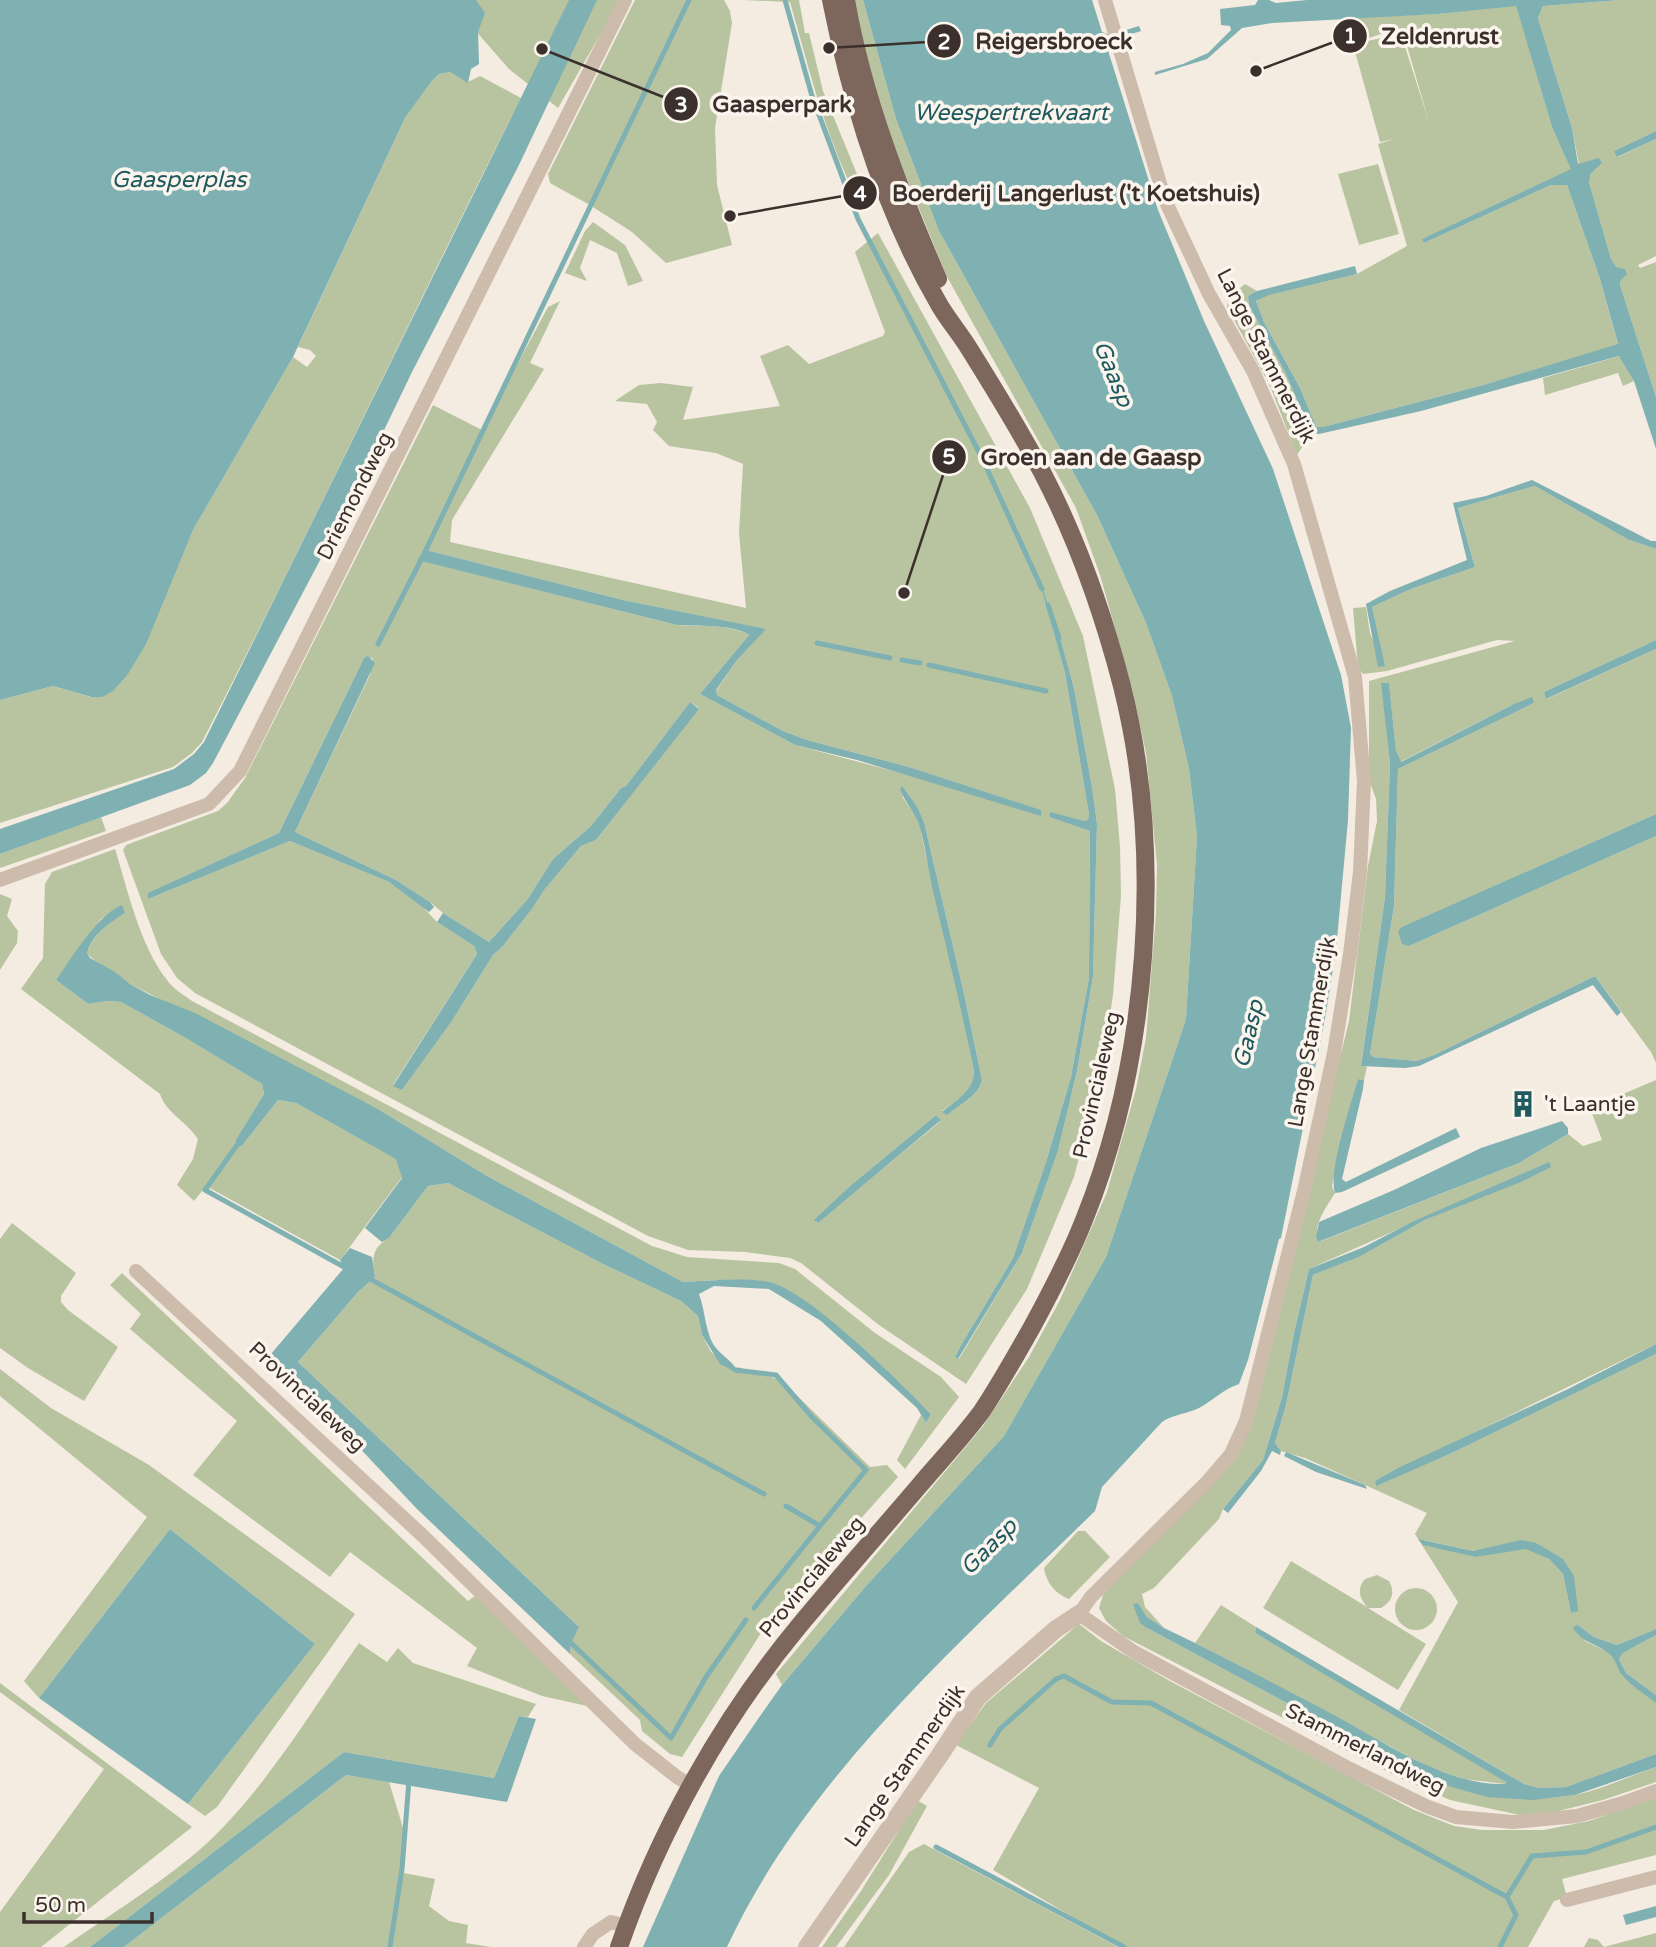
<svg xmlns="http://www.w3.org/2000/svg" width="1656" height="1947" font-family="'Varela Round',sans-serif">
<rect width="100%" height="100%" fill="#f4ebe1"/>
<!-- green -->
<path fill="#b8c4a0" fill-rule="evenodd" d="M453,0H620L558,108L509,69L474,29Z
M635,0H724L730,11L732,23L715,128L717,185L732,245L666,263L632,232L588,204L550,183L548,174Z
M743,0H799L805,33H809L823,91L859,179L848,180C822,123 807,62 790,2Z
M853,0H863L896,119L939,231L1097,515L1146,623L1172,696L1189,769L1197,836L1186,1019L1106,1257L1004,1436L866,1586L782,1685L776,1674L983,1426L1029,1357L1060,1300L1107,1192L1136,1089L1146,1038L1156,913L1157,865L1146,753L1133,692L1100,575L1076,508L946,275L891,139L872,80Z
M1621,0H1656V131L1614,151L1618,157L1656,139V256L1638,265L1640,268L1656,262V397L1620,285L1621,280L1611,259L1589,182L1591,173L1579,165L1572,128L1538,18L1543,6Z
M1516,5L1552,127L1572,169L1423,239L1424,243L1551,185H1567L1600,279L1618,345L1487,384L1323,427H1315L1300,388L1264,322L1256,301L1268,295L1357,274L1407,246L1378,144L1394,139L1380,142L1353,44L1401,34L1429,122L1403,32L1397,28L1361,41L1351,42L1341,18L1438,14Z
M450,72L468,82L480,76L521,98C413,312 311,529 202,742L192,753L173,767L0,823V700L53,686L90,697L167,590L193,530L293,357L307,367L316,356L310,350L298,347L405,118L431,82L439,74Z
M1378,164L1399,234L1359,245L1338,174Z
M593,222L625,245L643,281L628,286L617,253L590,240L580,268L587,281L565,273L585,231Z
M878,233L1030,508L1083,636L1115,789L1120,846L1121,896L1113,995L1102,1069L1074,1177L1027,1289L966,1384L879,1325L801,1263L790,1258L745,1252L688,1250L648,1236L195,993L177,978L161,954L123,850L126,845L218,811L227,803L245,778L433,405L482,430L548,307L560,301L530,363L544,369L452,520L450,542L746,608L739,533L743,464L716,453L669,446L653,430L657,422L647,404L615,401L639,385L661,383L693,387L683,420L780,406L760,356L788,345L809,364L883,336L885,332L855,252ZM426,550L623,600L765,629L737,660L716,691L717,695L783,731L807,740L909,767L1040,810L795,745L700,694L749,635C729,624 699,626 677,625L418,560ZM1041,584L1061,641L1074,688L1092,787L1097,824L1093,976L1077,1071L1058,1151L1022,1253L959,1359L955,1357L960,1347L1013,1258L1046,1162L1071,1077L1089,978L1090,831L1049,817L1051,813L1083,821L1088,820L1089,814L1065,673ZM368,657L373,659L370,675L295,832L396,880L430,902L443,913L489,942L527,900L553,859L591,826L621,788L626,786L690,702L699,708L596,840L581,846L545,889L532,909L503,946L493,955L452,1021L402,1090L393,1085L477,954L474,946L437,922L421,905L389,882L290,841L148,899L149,893L279,833L364,658ZM902,787L918,808L924,822L963,989L982,1080C979,1096 960,1105 948,1114L942,1111C957,1100 974,1091 974,1071L957,984L933,889L920,827L915,815L903,798ZM936,1115L941,1120L936,1125L817,1223L815,1220L850,1186Z
M1245,284L1257,291L1248,296L1249,305L1286,374L1311,433L1297,455L1270,386L1227,307L1229,297Z
M1620,356L1634,381L1623,386L1618,373L1545,395L1543,378Z
M1535,486L1627,539L1656,549V640L1544,692L1547,699L1656,649V814L1403,927L1409,946L1656,836V1063L1651,1052L1595,976L1434,1055L1417,1061L1372,1057L1370,1054L1394,906L1398,769L1534,703L1512,705L1400,762L1396,752L1389,684L1382,683L1390,764L1385,897L1361,1065L1367,1067L1364,1080L1358,1079L1332,1186L1335,1193C1327,1206 1311,1227 1319,1242L1519,1163L1568,1134L1583,1146L1602,1140L1590,1108L1656,1080V1344L1375,1481L1376,1485L1452,1453L1656,1354V1629L1617,1645L1594,1637L1578,1625L1585,1641L1608,1652L1615,1660L1623,1676L1656,1703V1754L1566,1787L1539,1788L1524,1784L1399,1710L1458,1602L1415,1534L1427,1513L1305,1458L1281,1451L1275,1443L1286,1405L1313,1275L1359,1257L1427,1219L1549,1162L1309,1269L1294,1333L1282,1397L1263,1460L1223,1509L1219,1519L1154,1588L1142,1594L1145,1607L1164,1628L1147,1617L1138,1603L1134,1604L1147,1628L1434,1782C1480,1794 1527,1803 1574,1795C1601,1790 1630,1776 1656,1767V1782L1603,1800L1550,1813L1520,1815L1450,1800L1400,1778L1123,1636L1106,1621L1099,1608L1103,1595L1234,1453L1326,1114L1349,1021L1368,866L1377,821L1376,799L1369,780V681L1515,641L1497,640L1387,671L1363,674L1358,668L1353,608L1366,607L1370,633L1384,666L1372,607L1411,589L1475,567L1458,508ZM1419,1539L1473,1551L1536,1543L1574,1576V1611L1571,1613L1563,1574L1549,1559L1526,1548L1476,1557Z
M101,817L106,831L0,868V854Z
M115,849C128,891 140,946 167,980C173,989 184,995 192,1001L652,1246L687,1257L779,1263L795,1269L875,1333L941,1377L959,1397L905,1469L897,1460L921,1415L926,1423L931,1414L881,1365L770,1283L718,1280L683,1282L487,1176L378,1109L130,984C119,975 93,962 87,953C94,933 108,924 125,913L121,906L101,919L56,980L88,1004L107,1001L121,1002L184,1037L262,1084L264,1094L235,1141L241,1147L278,1100L296,1103L397,1159L402,1177L340,1260L206,1186L194,1201L177,1185L193,1159L198,1139C187,1122 166,1113 160,1094L21,989L43,958L45,884L52,872Z
M0,894L12,899L7,916L18,931L17,943L0,970Z
M448,1183L603,1264L681,1301L698,1316L702,1335L711,1352L739,1373L737,1367L781,1380L870,1467L887,1465L898,1477L768,1622L682,1757L670,1754L642,1731L640,1720L570,1654L571,1643L578,1626L298,1362L358,1292L375,1277C372,1259 371,1248 389,1238L428,1186Z
M12,1223L76,1273L61,1296V1302L68,1310L118,1347L84,1401L28,1368L0,1348V1239Z
M122,1273L468,1601L475,1596L592,1707L542,1696L467,1666L477,1648L350,1552L330,1577L193,1475L237,1421L130,1329L141,1314L110,1285Z
M0,1369L51,1408L149,1465L355,1614L217,1807L205,1816L188,1804L315,1644L170,1529L39,1698L24,1681L147,1517L0,1396Z
M1078,1531H1085L1110,1557L1069,1599C1055,1594 1046,1582 1044,1568Z
M1291,1561L1367,1607C1360,1598 1356,1590 1365,1579L1377,1575L1389,1581C1395,1592 1393,1601 1381,1608H1368L1426,1644L1398,1690L1263,1608Z
M1395 1609a21 21 0 1 1 42 0a21 21 0 1 1-42 0Z
M1221,1605L1256,1627L1255,1633L1506,1781L1505,1784L1464,1779L1429,1767L1195,1643Z
M1079,1624L1101,1641L1168,1680L1414,1810L1454,1826L1482,1830H1544L1589,1821L1656,1798V1855L1562,1879L1567,1897L1554,1901L1528,1947H1123L993,1870L1039,1788L956,1745L986,1703Z
M1656,1635V1695L1626,1673L1619,1659L1623,1653Z
M359,1643L387,1662L398,1648L413,1663L536,1704L528,1717L519,1716L494,1778L344,1752L90,1947H64C106,1917 151,1890 191,1857C258,1802 309,1714 359,1643Z
M0,1683L192,1827L41,1947H0V1912L104,1769L0,1692Z
M346,1775L389,1782L404,1831V1873L435,1879L429,1906L449,1921L468,1925L466,1943L491,1947H124Z
M913,1798L927,1806L889,1875L836,1947H822L861,1891L912,1809Z
M924,1844L1118,1947H844L909,1852Z
M1656,1933V1947H1584L1589,1938L1598,1940L1604,1947Z"/>
<!-- water -->
<path fill="#7fb0b2" d="M0,0H476L485,13L478,32L479,64L471,69L468,83L450,72L439,74L431,82L405,118L293,357L193,530L146,644L128,674L113,691L102,697H91L53,686L0,700Z
M569,0H597L518,167L412,372L337,528L213,763L206,773L190,785L0,854V829L174,769L194,754L204,742Z
M863,0H1092L1102,32L1110,35L1139,26L1141,31L1112,40L1106,44L1158,210L1204,321L1273,469L1341,675L1351,728L1348,820L1336,950L1326,1013L1281,1238L1279,1239L1248,1360L1239,1384C1223,1389 1214,1400 1199,1408C1187,1414 1174,1414 1162,1422L1102,1487L1095,1511C962,1641 806,1776 727,1947H643L719,1776L758,1719L782,1685L866,1586L1004,1436L1106,1257L1186,1019L1197,836L1189,769L1172,696L1146,623L1097,515L939,231L896,119Z
M1258,0H1269L1276,3L1307,0H1621L1543,6L1538,18L1572,128L1578,164L1599,158L1602,163L1591,173L1589,182L1611,259L1616,267L1625,269L1627,274L1621,280L1620,285L1656,397V449L1634,381L1619,356L1421,411L1319,434L1311,433L1286,374L1249,305L1248,296L1257,291L1355,266L1357,274L1269,295L1256,301L1264,322L1300,388L1316,427H1323L1487,384L1618,344L1600,279L1567,185H1551L1424,243L1422,239L1571,169L1552,127L1516,6L1438,14L1272,23L1242,28L1207,59L1155,75V72L1183,64L1208,53L1231,30L1230,26L1221,25L1220,9L1255,5Z
M1656,131V139L1617,157L1614,151Z
M1532,480L1651,541H1656V549L1627,539L1535,486L1458,508L1475,567L1411,589L1372,607L1385,666L1378,667L1366,604L1390,591L1467,560L1453,503L1486,496Z
M426,550L623,600L766,629L737,660L716,690L717,695L783,731L807,740L909,767L1041,810V816L857,760L795,745L700,694L749,635C733,624 696,626 677,625L417,560Z
M1037,572L1061,641L1074,688L1092,787L1097,824L1093,976L1077,1071L1058,1151L1022,1253L958,1359L955,1357L960,1347L1013,1258L1046,1162L1071,1077L1089,978L1090,831L1049,817L1050,812L1084,821L1088,820L1089,814L1065,673Z
M1656,640V649L1546,699L1544,692Z
M368,656L375,663L295,832L396,880L430,902L434,907L429,912L389,882L290,841L148,899V893L279,833L364,658Z
M1381,683H1389L1396,751L1401,762L1512,705L1532,697L1534,703L1398,769L1394,906L1370,1054L1373,1057L1417,1061L1434,1055L1595,976L1621,1012L1617,1016L1593,985L1419,1066L1405,1068L1361,1066L1385,897L1390,764Z
M690,702L699,709L596,840L581,846L545,889L532,909L503,946L493,955L452,1021L402,1090L393,1086L477,954L474,946L437,922L443,913L489,942L527,900L553,859L591,826L621,788L626,786Z
M902,786L918,808L924,822L963,989L982,1080C979,1096 959,1105 947,1115L942,1112C956,1100 974,1091 974,1071C962,1011 947,951 933,891C928,870 926,848 920,828C916,813 905,803 900,789Z
M1656,814V836L1409,946L1402,944L1398,931L1402,927Z
M122,905L125,913C109,924 93,933 87,953L90,958L115,972L130,984L150,995L195,1013L378,1109L487,1176L683,1282C711,1281 742,1277 769,1282C809,1291 901,1383 931,1414L926,1423L917,1408L821,1321L769,1289L714,1286L699,1294C705,1310 705,1329 713,1344C720,1355 735,1362 739,1374L720,1364L702,1335L698,1316L681,1301L603,1264L448,1183L428,1186L389,1238L382,1242L365,1228L402,1178L396,1159L296,1103L278,1100L241,1147L235,1141L264,1094L262,1084L184,1037L121,1002L107,1001L88,1004L56,980C72,958 96,916 122,905Z
M1358,1079L1364,1080L1363,1089L1342,1179L1346,1182L1456,1128L1460,1137L1342,1192L1335,1193C1328,1170 1351,1105 1358,1079Z
M936,1115L941,1120L818,1223L814,1220L850,1186Z
M1562,1121L1568,1128V1134L1519,1163L1318,1242L1316,1237L1319,1222L1394,1190L1481,1148Z
M1549,1162L1551,1167L1521,1182L1427,1219L1359,1257L1313,1275L1286,1405L1275,1443L1281,1451L1280,1455L1272,1451L1261,1471L1228,1513L1223,1509L1263,1460L1282,1397L1294,1333L1309,1269L1364,1247L1414,1221Z
M350,1248L372,1257L375,1277L358,1292L298,1362L579,1627L571,1643L570,1654L417,1509L271,1354L344,1268L340,1260Z
M1656,1344V1354L1452,1453L1376,1486L1375,1481L1398,1468L1566,1390Z
M1286,1452L1365,1485L1367,1489L1316,1472L1284,1456Z
M170,1529L315,1644L188,1804L39,1698Z
M1418,1539L1473,1551L1521,1540L1536,1543L1563,1559L1574,1576L1578,1611L1571,1613L1563,1574L1549,1559L1526,1549L1476,1557L1423,1545Z
M1138,1603L1147,1617L1164,1628C1221,1655 1278,1686 1334,1715C1384,1742 1447,1786 1505,1784L1506,1782L1255,1633L1256,1627L1524,1784L1539,1788L1566,1787L1656,1754V1767L1575,1795L1533,1800L1487,1797L1434,1782L1147,1628L1140,1623L1133,1604Z
M1578,1625L1594,1637L1617,1645L1656,1629V1635L1623,1653L1619,1659L1626,1673L1656,1695V1703C1645,1694 1631,1686 1622,1675C1616,1667 1616,1658 1607,1652C1595,1643 1580,1642 1573,1627Z
M519,1716L536,1719L507,1802L346,1775L124,1947H90L344,1752L494,1778Z
M1656,1906V1917L1626,1925L1623,1915Z"/>
<g fill="none" stroke-linecap="round" stroke-linejoin="round">
<!-- stream -->
<path stroke="#7fb0b2" stroke-width="5" d="M785,0L812,96L858,219L982,458L1042,589
M1048,605L1059,638
M817,643L890,658
M378,644L423,556L689,0
M902,660L920,663
M929,665L1046,691
M240,1141L205,1190L344,1267
M372,1280L764,1494
M735,1370L776,1375L812,1417L866,1470L820,1526L786,1506
M754,1608L820,1526
M571,1643L671,1738L706,1677L746,1620
M990,1745L1000,1729L1056,1679L1064,1676L1112,1702L1151,1703L1507,1897L1516,1915L1500,1947
M936,1847L1124,1947
M1507,1897L1532,1856L1586,1852L1656,1827
M390,1947L402,1869L409,1780"/>
<!-- minor -->
<path stroke="#cdbbac" stroke-width="14" d="M1105,0L1165,200L1209,294L1253,371L1294,464L1355,677L1364,781L1360,872L1350,954L1334,1053L1304,1191L1246,1421L1231,1454L1207,1482L1091,1597L1079,1614L1134,1652L1346,1767L1426,1806L1456,1817L1513,1822L1577,1816L1623,1803L1656,1791
M0,880L209,804L240,771C370,514 498,257 625,0
M136,1271L422,1535L635,1744L677,1777L692,1786
M1567,1900L1656,1877
M584,1947L593,1934L611,1922L626,1926"/>
<!-- tertiary -->
<path stroke="#cdbbac" stroke-width="18" d="M807,1947L940,1755L978,1697L1056,1629L1079,1614"/>
<!-- primary -->
<path stroke="#7d675c" stroke-width="18" d="M846,0C863,98 899,188 938,279
M619,1947C659,1832 721,1720 799,1626C838,1579 879,1533 919,1486C940,1461 963,1437 982,1411C1000,1384 1016,1355 1032,1327C1051,1292 1070,1256 1084,1220C1149,1059 1164,853 1122,686C1103,613 1077,539 1042,472C1020,431 995,390 970,350C961,335 949,321 940,306C885,212 852,105 831,0"/>
</g>
<!-- icons -->
<defs>
<symbol id="building-bare" viewBox="-9 -9 18 18"><path d="M-4-6H4V6H1V3H-1V6H-4ZM-2.5-4.3h1.7v1.8h-1.7ZM.8-4.3h1.7v1.8H.8ZM-2.5-1h1.7V.8h-1.7ZM.8-1h1.7V.8H.8Z" fill="#1f5a5e" stroke="#fbf5ee" stroke-width="2.5" paint-order="stroke"/></symbol>
</defs>
<g fill-rule="evenodd">
<use href="#building-bare" x="1504" y="1085" width="38" height="38"/>
</g>
<g text-anchor="middle" dominant-baseline="central" stroke-width="7" stroke-linejoin="round" paint-order="stroke">
<!-- street labels -->
<g font-size="21" fill="#3b302b" stroke="#fbf5ee">
<text transform="translate(1266 356) rotate(63)">Lange Stammerdijk</text>
<text transform="translate(355 496) rotate(-63)">Driemondweg</text>
<text transform="translate(1312 1032) rotate(-80)">Lange Stammerdijk</text>
<text transform="translate(1097 1085) rotate(-77)">Provincialeweg</text>
<text transform="translate(307 1397) rotate(43)">Provincialeweg</text>
<text transform="translate(812 1577) rotate(-50)">Provincialeweg</text>
<text transform="translate(1365 1749) rotate(27)">Stammerlandweg</text>
<text transform="translate(905 1766) rotate(-55)">Lange Stammerdijk</text>
</g>
<!-- poi labels -->
<g font-size="21" fill="#3b302b" stroke="#fbf5ee" text-anchor="start">
<text x="1544" y="1104">'t Laantje</text>
</g>
<!-- water labels -->
<g font-size="23" font-style="italic" fill="#1f5a5e" stroke="#fbf5ee">
<text x="1011" y="113">Weespertrekvaart</text>
<text x="179" y="180">Gaasperplas</text>
<text transform="translate(1113 374) rotate(68)">Gaasp</text>
<text transform="translate(1249 1034) rotate(-77)">Gaasp</text>
<text transform="translate(989 1547) rotate(-45)">Gaasp</text>
</g>
</g>
<!-- callouts -->
<path fill="none" stroke="#3b302b" stroke-width="2.5" d="M1256 71L1350 36M829 48L944 41M542 49L681 104M730 216L860 193M904 593L949 457"/>
<g fill="#3b302b" stroke="#fbf5ee" stroke-width="2.5">
<circle cx="1256" cy="71" r="7"/>
<circle cx="829" cy="48" r="7"/>
<circle cx="542" cy="49" r="7"/>
<circle cx="730" cy="216" r="7"/>
<circle cx="904" cy="593" r="7"/>
<circle cx="1350" cy="36" r="18"/>
<circle cx="944" cy="41" r="18"/>
<circle cx="681" cy="104" r="18"/>
<circle cx="860" cy="193" r="18"/>
<circle cx="949" cy="457" r="18"/>
</g>
<g font-size="21" text-anchor="middle" font-weight="bold" fill="#fff">
<text x="1350" y="43">1</text>
<text x="944" y="49">2</text>
<text x="681" y="112">3</text>
<text x="860" y="201">4</text>
<text x="949" y="464">5</text>
</g>
<g font-size="23" text-anchor="middle" font-weight="bold" fill="#3b302b" stroke="#fbf5ee" stroke-width="7" stroke-linejoin="round" paint-order="stroke">
<text x="1440" y="44">Zeldenrust</text>
<text x="1054" y="49">Reigersbroeck</text>
<text x="782" y="112">Gaasperpark</text>
<text x="1076" y="201">Boerderij Langerlust ('t Koetshuis)</text>
<text x="1091" y="465">Groen aan de Gaasp</text>
</g>
<!-- scale -->
<path d="M24 1912v10h128v-10" fill="none" stroke="#3b302b" stroke-width="3.5"/>
<text x="35" y="1912" font-size="21" fill="#3b302b" stroke="#fbf5ee" stroke-width="5" paint-order="stroke">50 m</text>
</svg>
